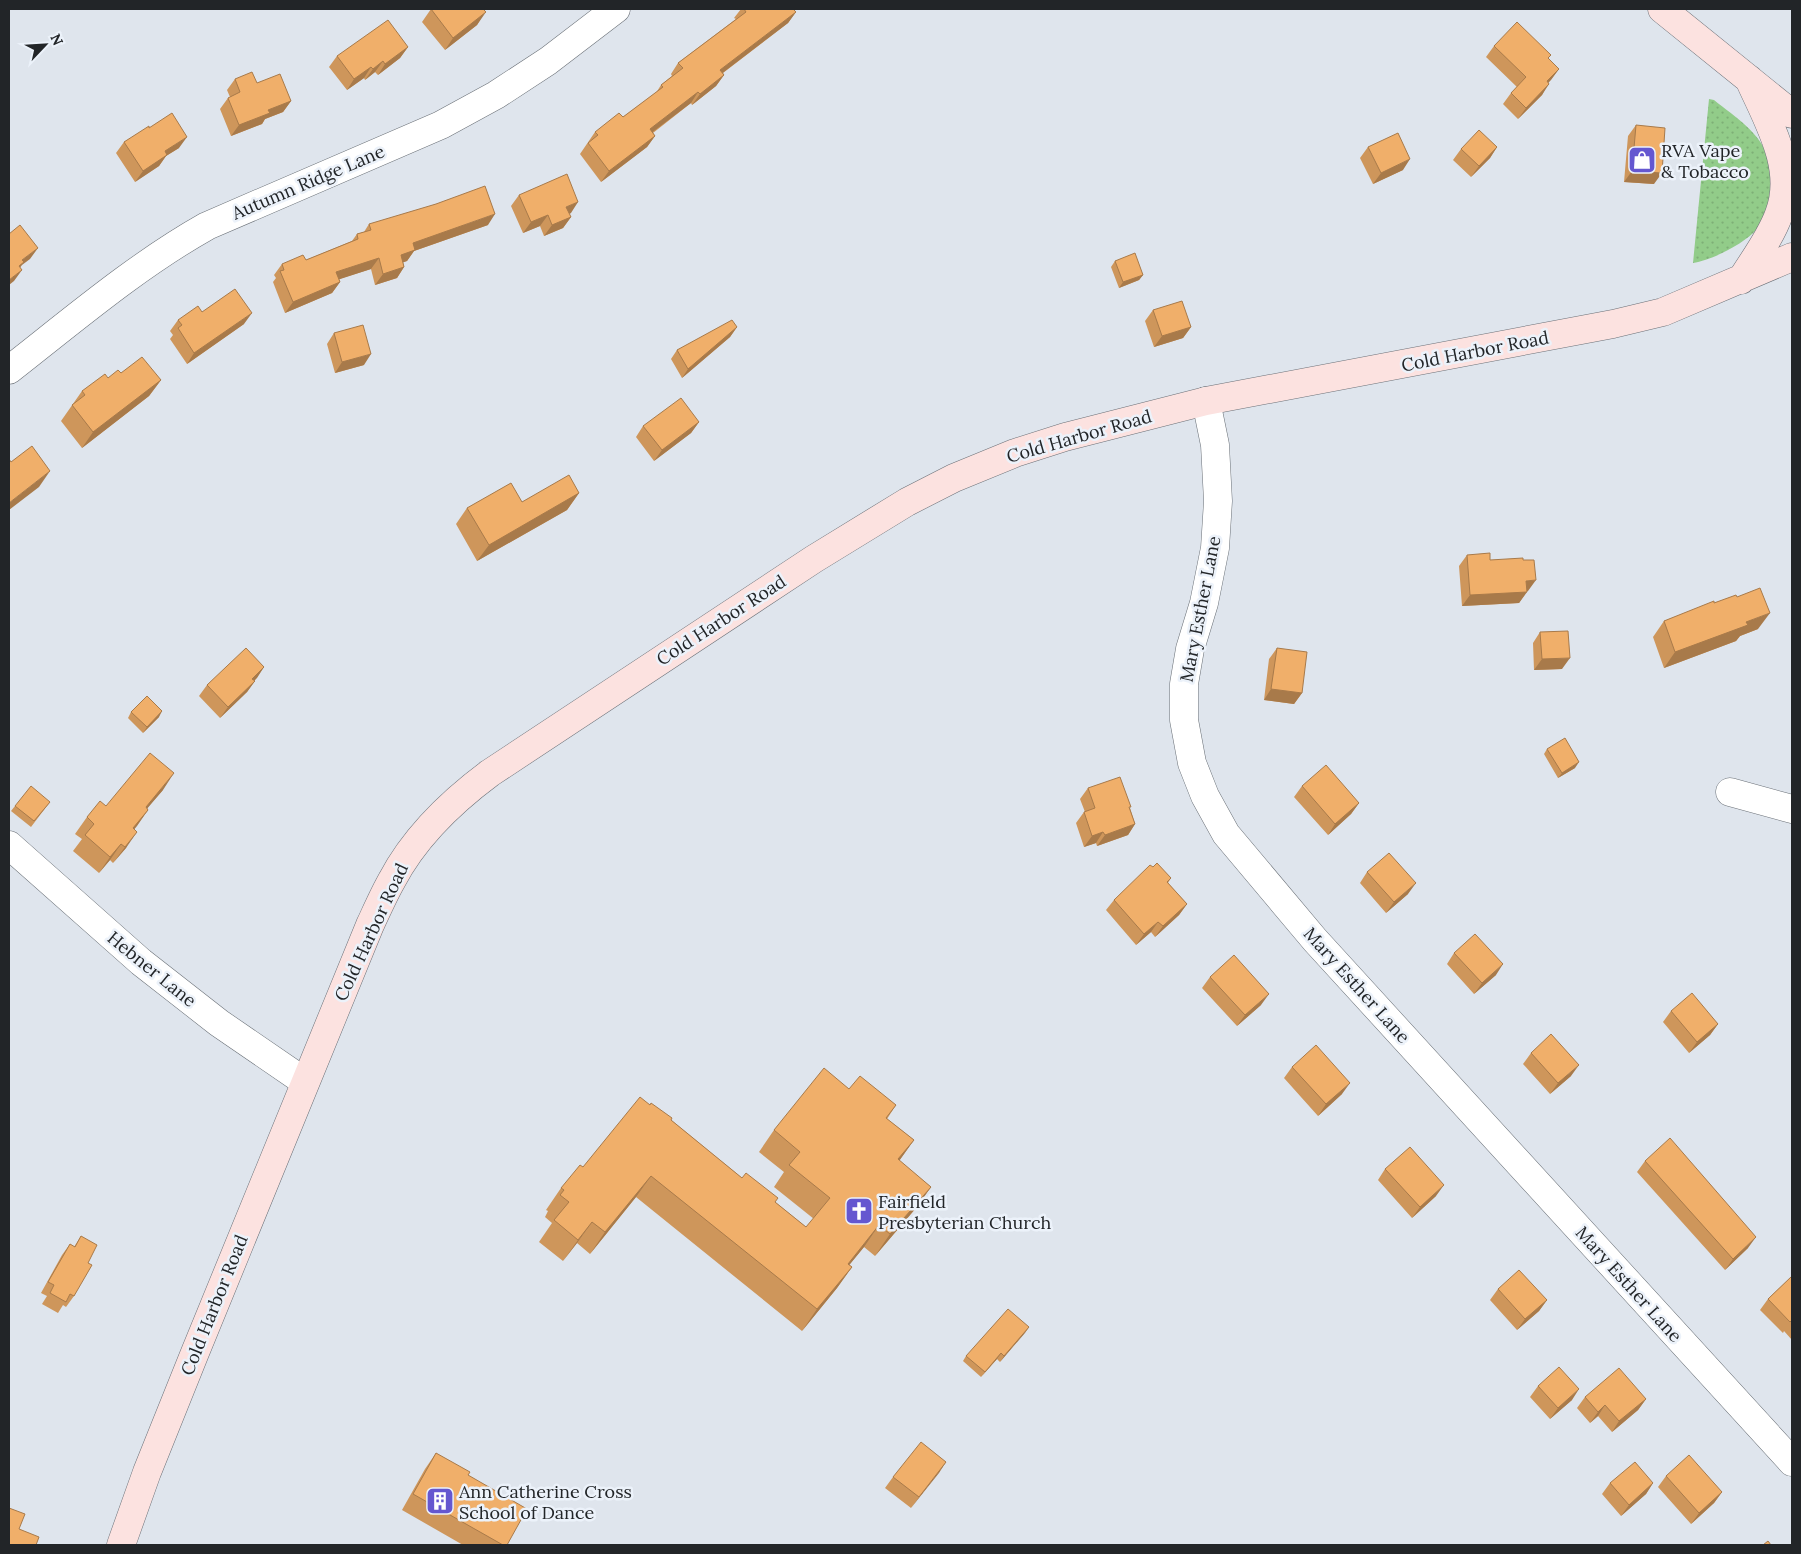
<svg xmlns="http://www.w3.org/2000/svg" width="1801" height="1554" font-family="Lora,serif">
<defs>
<pattern id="grass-dots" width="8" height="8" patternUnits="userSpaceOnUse" patternTransform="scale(1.25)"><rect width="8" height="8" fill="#92cc89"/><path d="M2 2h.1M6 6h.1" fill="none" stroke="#7eaf76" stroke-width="1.8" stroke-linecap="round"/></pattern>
</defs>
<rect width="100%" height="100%" fill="#dfe5ed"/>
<!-- grass -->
<path fill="url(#grass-dots)" d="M1709,99L1714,100C1735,117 1760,132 1769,159C1775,178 1770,214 1757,229C1744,244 1712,260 1693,263Z"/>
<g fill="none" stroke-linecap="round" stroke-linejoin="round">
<defs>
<path id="street" d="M9,370C73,320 136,266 207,226L441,125L496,95L548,61L616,9
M1206,401L1215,445L1218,501L1215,548L1204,603L1190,649L1184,684V720L1192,763L1205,796L1226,834L1315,940L1792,1462
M1730,792L1792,809
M9,845L141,962L219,1023L305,1082"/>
<path id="secondary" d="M1662,9L1792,114
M1741,280C1754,259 1771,237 1779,214C1797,168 1767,120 1749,79
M121,1545L147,1472L194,1355L370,925C377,910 384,894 392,880C415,836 451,802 490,773L814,559L907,502L954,478L1015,453L1065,437L1206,401L1613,324L1663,312L1792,257"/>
</defs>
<!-- street casing -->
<use href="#street" stroke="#6a7077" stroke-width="29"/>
<!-- secondary casing -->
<use href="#secondary" stroke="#6a7077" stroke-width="29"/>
<!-- street -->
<use href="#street" stroke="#fff" stroke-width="28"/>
<!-- secondary -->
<use href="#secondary" stroke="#fce2e0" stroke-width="28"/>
</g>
<!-- wall -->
<path fill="#ce965b" d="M431,9L485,11L477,25L445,50L422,22Z
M741,9H793L796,12L788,23L723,73L724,75L716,86L692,105L691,103L653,133L655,136L647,147L601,182L580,154L595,132L623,117L656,93L661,85L672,76L671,74L678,63L736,19L734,18Z
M1494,46L1549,59L1559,69L1548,83L1542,95L1518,119L1503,104L1511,93L1517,87L1486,57Z
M408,47L400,58L378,75L375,72L365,80L364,78L347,90L329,67L337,56Z
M235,79L257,83L291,101L283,112L265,119L262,124L231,136L220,109L228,98L230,97L227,90Z
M1636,125L1654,184L1624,182L1628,136Z
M149,128L179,148L166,156L159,166L135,182L116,153L124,142Z
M1368,147L1403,170L1373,184L1360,158Z
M1497,147L1490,158L1471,177L1453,160L1461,149Z
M519,195L571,213L569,214L571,217L563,228L544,236L540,226L523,233L511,206Z
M369,224L488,225L414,251L407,261L403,262L404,267L397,278L375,285L371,269L339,279L340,282L332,293L285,313L273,282L276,278L274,275L282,264L306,260L352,241L357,234L364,232Z
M1115,261L1143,275L1139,280L1119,288L1111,267Z
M1153,310L1191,327L1183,338L1154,347L1145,321Z
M202,312L244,324L187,364L170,339L173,335L170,331L178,320Z
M737,327L730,337L682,378L671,359L677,350Z
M334,333L364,365L335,373L327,344Z
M121,373L161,380L149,396L82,448L61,421L82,391L108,378Z
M699,422L691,433L654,461L636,437L643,426Z
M579,493L567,510L477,561L456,524L467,508L522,502Z
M1467,555L1490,560L1528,591H1527L1519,603L1462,606L1459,566Z
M1737,597L1758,629L1740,636L1736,641L1664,668L1653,637L1664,621L1714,603Z
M1540,632L1562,669L1534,670L1533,643Z
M1277,648L1302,693L1294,704L1264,700L1269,659Z
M264,667L254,681H255L247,692L220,718L199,696L207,685Z
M131,712L159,717L143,733L128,718Z
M1547,749L1575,768L1558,778L1544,754Z
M1302,786L1359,803L1351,814L1328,835L1294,797Z
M1088,788L1130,808L1135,824L1128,835L1097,846L1096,843L1084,847L1076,823L1084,812H1085L1080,799Z
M163,790L147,808L148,810L134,829L126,848L113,863L110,860L99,873L73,851L82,839L75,834L87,817L106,806Z
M50,802L31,827L11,811L15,806Z
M1153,867L1171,878L1168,883L1187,904L1179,915L1155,937L1151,932L1136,945L1106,910L1114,900Z
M1367,872L1408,894L1386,913L1360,883Z
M1454,953L1496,975L1474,994L1447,964Z
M1210,977L1261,1005L1237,1026L1202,988Z
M1671,1011L1718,1024L1710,1035L1689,1053L1663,1022Z
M1531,1053L1571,1076L1550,1094L1523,1064Z
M1292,1067L1342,1094L1318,1116L1284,1078Z
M849,1089L896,1105L887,1119L914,1140L899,1161L931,1187L916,1208L875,1256L864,1247L849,1265L852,1267L837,1288L802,1331L636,1197L590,1254L577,1243L563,1261L539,1242L552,1223L545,1217L548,1211L546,1210L561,1188L583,1167L671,1120L742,1178L775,1202L806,1227L814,1219L774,1187L784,1172L759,1152L774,1130Z
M1645,1161L1748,1248L1725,1270L1637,1172Z
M1385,1169L1436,1196L1412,1218L1378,1180Z
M81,1236L88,1263L74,1296L66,1307L63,1305L58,1313L42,1304L47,1296L41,1293L62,1255L70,1244L74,1247Z
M1792,1276V1340L1784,1331L1783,1333L1760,1310L1768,1299Z
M1498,1289L1547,1300L1539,1311L1517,1330L1490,1300Z
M1029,1327L1000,1362L997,1359L981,1377L963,1361L966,1356Z
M1538,1386L1572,1400L1550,1419L1530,1397Z
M1585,1397L1646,1399L1638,1410L1612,1432L1598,1416L1590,1423L1577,1408Z
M436,1453L468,1475L507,1545H463L402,1510L425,1469Z
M946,1462L911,1508L885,1488L893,1477Z
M1666,1476L1722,1492L1714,1503L1691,1524L1658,1487Z
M1610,1483H1653L1646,1494L1621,1516L1602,1494Z"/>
<!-- shaded-wall -->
<path fill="#a87a4a" d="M486,12L477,25L445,50L453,38Z
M796,12L788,23L712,81L720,70Z
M408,47L400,58L378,75L385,64Z
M383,61L375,72L365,80L373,69Z
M371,67L364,78L347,90L354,79Z
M1559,69L1551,80L1539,92L1547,81Z
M724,75L716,86L692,105L700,94Z
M1549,84L1542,95L1518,119L1526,108Z
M698,92L691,103L642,140L650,129Z
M291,101L283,112L265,119L262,124L231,136L239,125L268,110Z
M655,136L647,147L601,182L609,171Z
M187,137L179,148L166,156L159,166L135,182L143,171L165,151Z
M1497,147L1490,158L1471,177L1479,166Z
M1410,159L1403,170L1373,184L1381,173Z
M1632,171L1662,173L1654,184L1624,182Z
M578,202L571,213L558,218L566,207Z
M495,214L488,225L414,251L407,261L393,266L401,255L413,243Z
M548,215L540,226L523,233L531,222Z
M571,217L563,228L544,236L552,225Z
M38,248L30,259L22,265L16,273L22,260Z
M379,258L371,269L328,283L336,272Z
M404,267L397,278L375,285L383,274Z
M22,270L14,281L9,285V280Z
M1143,275L1139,280L1119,288L1123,282Z
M340,282L332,293L285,313L293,302Z
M252,313L244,324L187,364L194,353Z
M737,327L730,337L682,378L688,369Z
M1191,327L1183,338L1154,347L1162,336Z
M371,354L364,365L335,373L342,362Z
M161,380L149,396L82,448L93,432Z
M699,422L691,433L654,461L662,450Z
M50,471L39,487L9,510V503Z
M579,493L567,510L477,561L489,545Z
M1536,580L1528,591L1518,592L1526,581Z
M1527,592L1519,603L1462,606L1470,595Z
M1770,613L1758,629L1740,636L1736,641L1664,668L1675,652L1746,622Z
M1570,658L1562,669L1534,670L1542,659Z
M264,667L257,678L245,690L252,679Z
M255,681L247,692L220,718L228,707Z
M1271,689L1302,693L1294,704L1264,700Z
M162,711L159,717L143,733L147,727Z
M1579,762L1575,768L1558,778L1562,773Z
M174,773L163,790L134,824L146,807Z
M1359,803L1351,814L1328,835L1335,824Z
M148,810L137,826L121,845L133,828Z
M1135,824L1128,835L1097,846L1105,835Z
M137,832L126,848L113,863L125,847Z
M1103,832L1096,843L1084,847L1092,836Z
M121,844L110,860L99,873L110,857Z
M1416,883L1408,894L1386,913L1394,902Z
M1187,904L1179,915L1155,937L1163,926Z
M1158,922L1151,932L1136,945L1144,934Z
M1503,964L1496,975L1474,994L1482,983Z
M1269,994L1261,1005L1237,1026L1245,1015Z
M1718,1024L1710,1035L1689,1053L1697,1042Z
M1579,1065L1571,1076L1550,1094L1558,1083Z
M1350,1083L1342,1094L1318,1116L1326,1104Z
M914,1140L899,1161L898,1159Z
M651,1176L636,1197L590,1254L605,1232Z
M1444,1185L1436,1196L1412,1218L1420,1207Z
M931,1187L916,1208L875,1256L890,1234Z
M592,1222L577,1243L563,1261L578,1240Z
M879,1225L864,1247L833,1285L848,1264Z
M1756,1237L1748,1248L1725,1270L1733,1259Z
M852,1267L837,1288L802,1331L817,1309Z
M1547,1300L1539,1311L1517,1330L1525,1319Z
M1029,1327L1025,1333L1000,1362L1004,1356Z
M1001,1353L997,1359L981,1377L985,1372Z
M1579,1389L1572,1400L1550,1419L1558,1408Z
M1646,1399L1638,1410L1612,1432L1619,1421Z
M1605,1405L1598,1416L1590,1423L1598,1412Z
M946,1462L939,1473L911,1508L919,1497Z
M1653,1483L1646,1494L1621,1516L1629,1505Z
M1722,1492L1714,1503L1691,1524L1699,1513Z"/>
<!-- building -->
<path fill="#f0af6a" stroke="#a87a4a" d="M431,9H483L486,12L453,38Z
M744,9H793L796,12L720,70L724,75L700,94L698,92L650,129L655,136L609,171L588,143L598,135L595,132L619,113L623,117L663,87L661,85L683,68L678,63L746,12Z
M388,20L408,47L385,64L383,61L373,69L371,67L354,79L337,56Z
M1517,22L1551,55L1548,58L1559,69L1547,81L1549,84L1526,108L1511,93L1526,77L1494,46Z
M252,72L257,83L280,74L291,101L268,110L270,113L239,125L228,98L240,92L235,79Z
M172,113L187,137L165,151L167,155L143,171L124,142L149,126V128Z
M1636,125L1665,128L1662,173L1632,171Z
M1479,130L1497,147L1479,166L1461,149Z
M1398,133L1410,159L1381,173L1368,147Z
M567,174L578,202L566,207L571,217L552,225L548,215L531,222L519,195Z
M485,186L495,214L413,243L415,250L401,255L404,267L383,274L379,258L336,272L340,282L293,302L280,271L284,270L282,264L303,255L306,260L358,239L357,234L371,230L369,224L436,204Z
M20,225L38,248L22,260L24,262L19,266L22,270L9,280V234Z
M1135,253L1143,275L1123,282L1115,261Z
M235,289L252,313L194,353L178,328L182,325L178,320L198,306L202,312Z
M1182,301L1191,327L1162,336L1153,310Z
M732,320L737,327L688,369L677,350Z
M363,325L371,354L342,362L334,333Z
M142,357L161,380L93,432L72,405L85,395L82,391L105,374L108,378L118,370L121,373Z
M681,398L699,422L662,450L643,426Z
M32,446L50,471L9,503V459L11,462Z
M569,475L579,493L489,545L467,508L511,483L522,502Z
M1490,553V560L1523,558V560H1534L1536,580L1526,581L1527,592L1470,595L1467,555Z
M1760,588L1770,613L1746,622L1748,625L1675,652L1664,621L1714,601V603L1736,595L1737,597Z
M1568,631L1570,658L1542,659L1540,632Z
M246,648L264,667L252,679L255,681L228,707L207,685Z
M1277,648L1307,652L1302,693L1271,689Z
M147,696L162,711L147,727L131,712Z
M1565,738L1579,762L1562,773L1547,749Z
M150,753L174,773L146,807L148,810L133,828L137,832L125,847L121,844L110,857L85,835L94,824L87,817L100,801L106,806Z
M1326,765L1359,803L1335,824L1302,786Z
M1120,777L1131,807H1129L1135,824L1105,835L1103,832L1092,836L1084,812L1095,808L1088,788Z
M31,786L50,802L34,821L15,806Z
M1389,853L1416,883L1394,902L1367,872Z
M1157,863L1171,878L1167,882L1187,904L1163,926L1158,922L1144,934L1114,900L1150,865L1153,867Z
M1475,934L1503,964L1482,983L1454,953Z
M1234,955L1269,994L1245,1015L1210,977Z
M1692,993L1718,1024L1697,1042L1671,1011Z
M1551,1034L1579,1065L1558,1083L1531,1053Z
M1316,1045L1350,1083L1326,1104L1292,1067Z
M824,1068L849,1089L860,1076L896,1105L886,1118L914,1140L898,1159L931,1187L890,1234L879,1225L848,1264L852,1267L817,1309L651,1176L605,1232L592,1222L578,1240L554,1220L569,1202L560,1195L564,1190L561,1188L580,1165L583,1167L640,1097L650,1105L651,1103L672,1118L671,1120L742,1178L746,1173L778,1198L775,1202L806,1227L830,1198L789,1165L800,1152L774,1130Z
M1670,1138L1756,1237L1733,1259L1645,1161Z
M1410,1147L1444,1185L1420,1207L1385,1169Z
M81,1236L97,1245L88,1263L92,1265L74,1296L70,1294L66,1302L50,1293L54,1285L48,1282L70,1244L75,1247Z
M1519,1270L1547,1300L1525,1319L1498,1289Z
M1792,1276V1320L1790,1322L1768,1299Z
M1008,1309L1029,1327L1004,1356L1001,1353L985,1372L966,1356Z
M1559,1367L1579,1389L1558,1408L1538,1386Z
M1619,1368L1646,1399L1619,1421L1605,1405L1598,1412L1585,1397Z
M921,1442L946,1462L919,1497L893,1477Z
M436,1453L470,1472L468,1475L527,1509L507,1545H503L413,1494Z
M1689,1455L1722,1492L1699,1513L1666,1476Z
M1635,1462L1653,1483L1629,1505L1610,1483Z
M9,1508L25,1514L19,1529L39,1537L36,1545H9Z
M1768,1541L1771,1545H1763Z"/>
<!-- icons -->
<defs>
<symbol id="shop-square" viewBox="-11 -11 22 22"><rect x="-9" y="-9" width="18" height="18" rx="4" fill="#6557d0" stroke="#ecf2fa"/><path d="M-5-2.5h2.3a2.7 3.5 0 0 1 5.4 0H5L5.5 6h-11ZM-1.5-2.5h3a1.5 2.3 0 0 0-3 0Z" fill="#fff"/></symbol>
<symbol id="church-square" viewBox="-11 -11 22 22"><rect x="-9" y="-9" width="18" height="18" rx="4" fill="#6557d0" stroke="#ecf2fa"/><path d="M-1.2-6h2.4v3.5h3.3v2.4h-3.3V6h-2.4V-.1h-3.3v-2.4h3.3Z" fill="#fff"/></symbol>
<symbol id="building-square" viewBox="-11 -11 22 22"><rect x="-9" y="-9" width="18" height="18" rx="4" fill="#6557d0" stroke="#ecf2fa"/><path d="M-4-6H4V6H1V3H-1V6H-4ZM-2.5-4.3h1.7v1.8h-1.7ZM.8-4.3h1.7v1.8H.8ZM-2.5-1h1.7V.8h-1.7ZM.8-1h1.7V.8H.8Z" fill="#fff"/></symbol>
</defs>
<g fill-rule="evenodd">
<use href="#shop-square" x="1626" y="144" width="32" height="32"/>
<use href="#church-square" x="843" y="1195" width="32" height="32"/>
<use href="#building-square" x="424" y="1485" width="32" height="32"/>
</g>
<g text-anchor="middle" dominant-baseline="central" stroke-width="5" stroke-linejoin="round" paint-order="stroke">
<!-- poi labels -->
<g font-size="18" fill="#222528" stroke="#ecf2fa" text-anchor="start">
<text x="1661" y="150">RVA Vape<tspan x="1661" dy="21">&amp; Tobacco</tspan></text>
<text x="878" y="1201">Fairfield<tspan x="878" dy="21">Presbyterian Church</tspan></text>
<text x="459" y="1491">Ann Catherine Cross<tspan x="459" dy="21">School of Dance</tspan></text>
</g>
<!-- street labels -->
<g font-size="18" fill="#222528" stroke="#ecf2fa">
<text transform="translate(308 182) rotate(-23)">Autumn Ridge Lane</text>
<text transform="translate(1475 351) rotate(-11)">Cold Harbor Road</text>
<text transform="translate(1079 436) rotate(-16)">Cold Harbor Road</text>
<text transform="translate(1200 609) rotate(-79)">Mary Esther Lane</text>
<text transform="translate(721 620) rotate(-33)">Cold Harbor Road</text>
<text transform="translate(371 932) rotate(-65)">Cold Harbor Road</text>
<text transform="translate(152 969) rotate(39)">Hebner Lane</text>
<text transform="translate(1357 985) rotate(48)">Mary Esther Lane</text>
<text transform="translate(1629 1284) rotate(48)">Mary Esther Lane</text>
<text transform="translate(214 1305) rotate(-68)">Cold Harbor Road</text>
</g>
</g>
<!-- border -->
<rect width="1801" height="1554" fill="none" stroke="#222528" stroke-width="20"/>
<!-- north arrow -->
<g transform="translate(45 45) rotate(65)" stroke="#ecf2fa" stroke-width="4" paint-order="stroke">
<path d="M0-4L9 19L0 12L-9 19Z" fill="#222528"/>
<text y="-8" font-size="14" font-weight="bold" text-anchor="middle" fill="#222528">N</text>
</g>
</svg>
